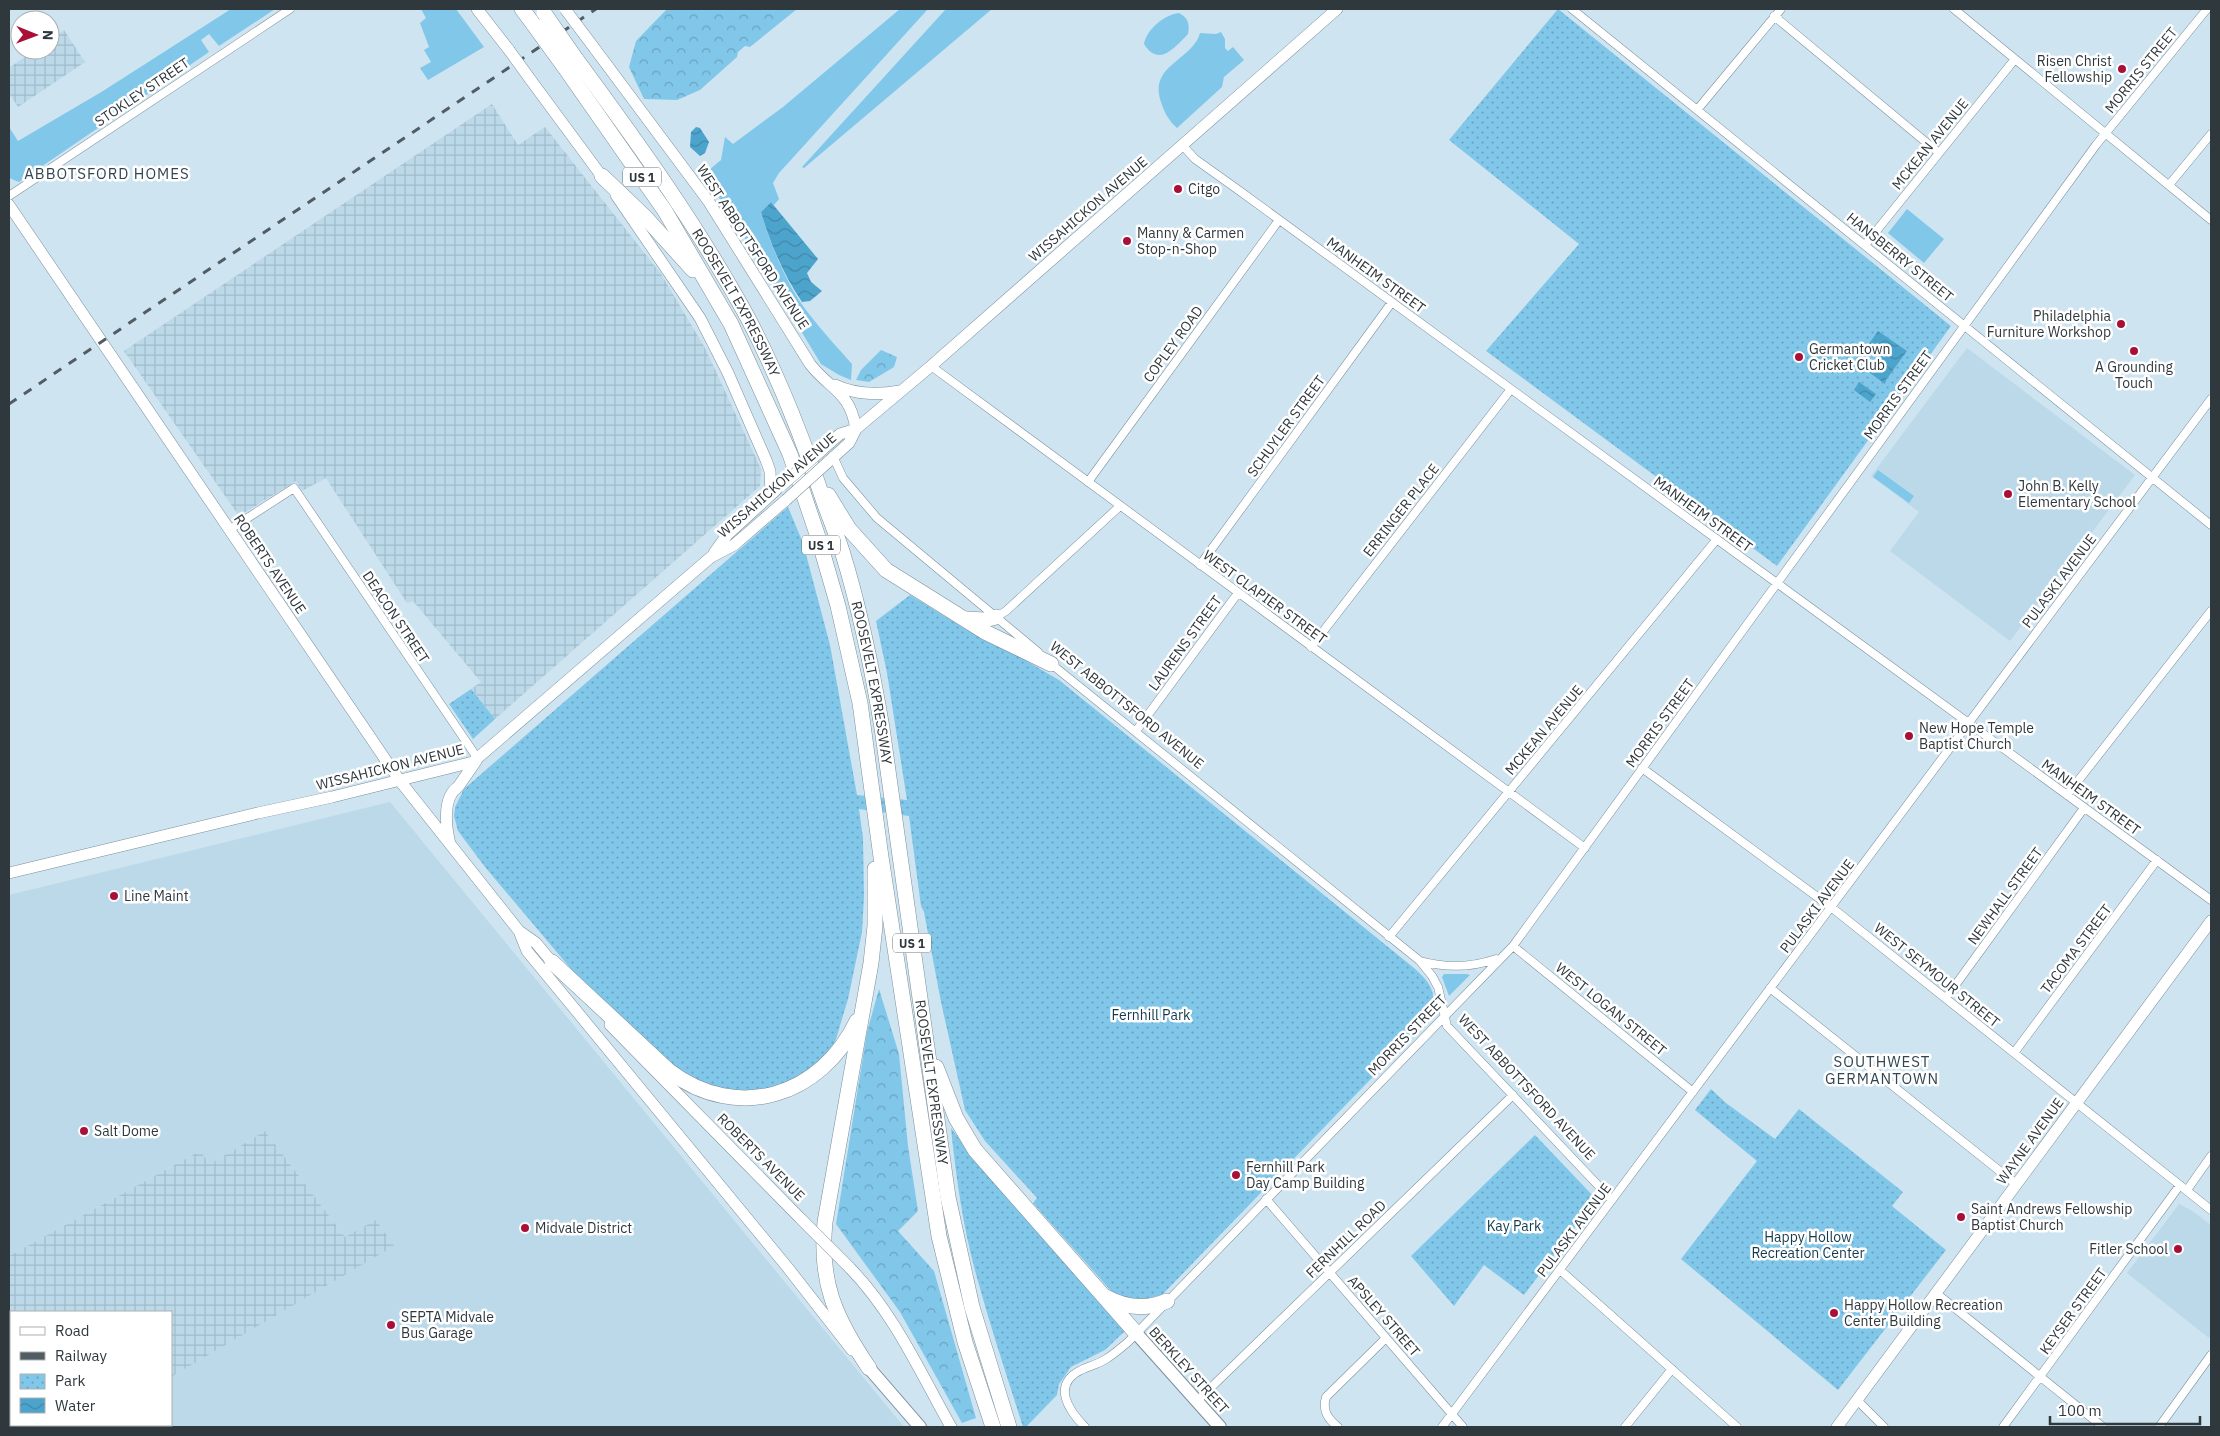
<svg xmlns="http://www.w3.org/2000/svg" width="2220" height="1436" font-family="'IBM Plex Sans',sans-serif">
<defs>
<pattern id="industrial-grid" width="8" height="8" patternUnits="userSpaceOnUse" patternTransform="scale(1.25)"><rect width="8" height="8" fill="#bbd9e8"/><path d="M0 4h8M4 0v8" fill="none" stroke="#a1bbc8"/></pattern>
<pattern id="forest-crowns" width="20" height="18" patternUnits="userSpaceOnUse" patternTransform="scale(1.25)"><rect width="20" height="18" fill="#81c7ea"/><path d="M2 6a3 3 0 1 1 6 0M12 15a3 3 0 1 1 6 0" fill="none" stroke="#6aa3bf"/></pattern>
<pattern id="park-dots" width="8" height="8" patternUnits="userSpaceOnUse" patternTransform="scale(1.25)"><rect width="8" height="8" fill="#81c7ea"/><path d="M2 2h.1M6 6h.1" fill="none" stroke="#6aa3bf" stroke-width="1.8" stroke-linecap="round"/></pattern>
<pattern id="water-waves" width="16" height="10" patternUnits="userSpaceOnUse" patternTransform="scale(1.25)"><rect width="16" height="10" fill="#4ca4cd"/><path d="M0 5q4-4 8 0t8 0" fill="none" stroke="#4087a8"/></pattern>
</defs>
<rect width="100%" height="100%" fill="#cee4f0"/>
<!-- built -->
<path fill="#bbd9e8" d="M1967,348L2135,475L2010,641L1890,551L1919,512L1871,476Z
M390,802L904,1427H86L91,1425H171V1377L393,1246L345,1237L265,1131L210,1164L200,1151L9,1256V895Z
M2179,1204L2191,1210L2211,1225V1336L2209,1338L2127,1273Z"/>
<!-- industrial -->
<path fill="url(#industrial-grid)" d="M64,30L85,62L18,107L9,93V68L35,50H50V40Z
M492,104L518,145L545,127L661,274L705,348L761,469L760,486L752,493L495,719L471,689L481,682L413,601L407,603L326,478L302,491L296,481L239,516L124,351Z
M265,1131L345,1237L376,1220L394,1246L171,1377V1312H11V1407L9,1403V1256L200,1151L210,1164Z
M23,1425H91L86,1427H24Z"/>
<!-- green -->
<path fill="#81c7ea" d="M231,9H275L219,46L209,34L201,40L209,52L19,182L9,178V127L18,141L103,91Z
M421,9H456L484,47L428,80L420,68L431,62L424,50L429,47L420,23L426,18Z
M900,9H928L779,173L773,183L779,199L774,205L771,202L761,212C770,244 788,288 809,314C822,331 838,348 852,364L851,380L839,375L821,364L729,212L703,175L721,160L725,137L733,144L783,107Z
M946,9H992L804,168L802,167Z
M1179,13C1188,18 1190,23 1188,34C1175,47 1159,68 1144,44C1147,29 1164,15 1179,13Z
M1221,32L1225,39V48L1228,51L1233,47L1244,60L1224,77L1222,87L1177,128C1169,121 1164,112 1161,102C1148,65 1192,61 1200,33L1216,34Z
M1907,209L1944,239L1924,263L1888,233Z
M1878,470L1914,496L1909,503L1873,477Z
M1444,974H1467L1470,975L1449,996L1442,977Z"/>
<!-- forest -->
<path fill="url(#forest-crowns)" d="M667,9H797L750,47L745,46L738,52L737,57L700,90L677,100L644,99L629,67L636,41Z
M881,350L897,357L894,367L869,382L856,380L861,370Z
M879,989L899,1054L908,1146L918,1211L898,1231L934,1271L976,1418L962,1423L900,1312L836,1224L867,1032Z"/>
<!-- park -->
<path fill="url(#park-dots)" d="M1558,9L1951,326L1777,566L1486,351L1579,244L1449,140Z
M788,507L803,543L830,645L857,795L907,800L887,673L876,621L910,595L967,630L990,642L1003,647L1059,680L1414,968C1434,985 1440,999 1425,1023L1162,1295L1138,1303L1112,1292L1033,1203L1037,1198L985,1141L965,1110L941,1002L924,912L921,906L909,816L859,809L863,838L864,896L862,932L848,999L836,1039L826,1060L778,1089L735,1094L680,1074L571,969L485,867L458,831L454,816L455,807L464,789Z
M471,689L495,719L473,739L449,704Z
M1711,1089L1726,1103L1775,1139L1799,1109L1903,1192L1892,1206L1946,1250L1838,1390L1681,1259L1757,1161L1695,1110Z
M951,1128L982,1169L1125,1331L1105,1350L1071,1367L1059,1384L1057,1395L1026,1427H1023C1007,1376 990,1326 976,1274C963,1227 956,1177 951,1128Z
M1535,1135L1596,1199L1524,1295L1484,1265L1454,1306L1411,1256Z"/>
<!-- water -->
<path fill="url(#water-waves)" d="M696,127L700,128L709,142L705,153L700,156L690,147L691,132Z
M771,202L818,259L807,273L811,282L822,291L810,301L802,302C784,276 770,243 761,212Z
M1878,331L1907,351L1886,380L1885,384L1866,370L1879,355L1868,345Z
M1859,382L1876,394L1870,402L1854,390Z"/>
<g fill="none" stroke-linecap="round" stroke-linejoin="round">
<defs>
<path id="street" d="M1572,9L2211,525
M1954,9L2211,220
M1774,16L1939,153
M1697,110L1781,9
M1183,146L1195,159L1237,189L2211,900
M2169,185L2211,134
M9,196L290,9
M1865,245L2015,59
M931,366L1585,848
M833,456L843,478L877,518L1038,652
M1088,482L1279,220
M229,530L294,488L478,759
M1200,565L1392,302
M996,617L1006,611L1120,506
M1311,647L1511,389
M1050,663L1420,961L1432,976L1438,987L1447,1026L1612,1200
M1136,731L1238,593
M1642,768L1831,907L2211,1210
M2067,795L2211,611
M1389,937L1717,539
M1513,946L1693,1092
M1420,961C1446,968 1470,968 1496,959
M1770,988L2016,1184
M1946,998L2084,808
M2014,1053L2157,860
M2187,1190L2211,1156
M1266,1199L1463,1427
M1560,1270L1737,1427
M1936,1293L2103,1427
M1857,1400L1884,1427
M1197,1401L1513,1095
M1085,1427C1069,1411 1051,1385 1081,1370C1090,1366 1098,1364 1106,1359C1114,1354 1121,1348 1128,1342L1513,946L2096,145L2207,9
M1338,1427C1328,1419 1322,1411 1326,1397L1386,1338
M1442,1427L2211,399
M1625,1427L1672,1369
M2003,1427L2180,1185
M2159,1427L2211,1355"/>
<path id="secondary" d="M477,9L509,50
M595,49L709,202L810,364C830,390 850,391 856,429
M530,79L606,182
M616,195L700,318L728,373L766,460L770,471L771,494
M9,205L400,781L519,931L536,943L557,968
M835,385C856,395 877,395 900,391
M823,449L840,434L856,429L931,366L1337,9
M828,462L849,443L856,429
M714,553L727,535L776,490
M450,844C446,828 442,797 458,787L476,761
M9,873L258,813L332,797L473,762L711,557L734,545L786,500
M519,931L527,951L788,1268L852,1350
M610,1025L800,1218
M849,1267C894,1313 920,1372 951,1427
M1837,1427L2211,921"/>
<path id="primary" d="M1136,1333L1220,1427
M869,1368L920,1427"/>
<g id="highway">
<path d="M522,9L534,25"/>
<path id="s1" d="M576,59C638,143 699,228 749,320C780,380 804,441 825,505C831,521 837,536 842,551C860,609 872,668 882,728L948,1197L972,1307L1009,1427"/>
<path d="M563,65L665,211L731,324L790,454L818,537L838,606L860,703L881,857L939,1236L965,1342L993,1427"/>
<path d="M602,176L646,218L693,270"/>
<path d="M828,495L849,529L886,570L985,632L1051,664"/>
<path d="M966,619L984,620L996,617"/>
<path d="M552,962L669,1071C738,1123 821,1096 857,1021"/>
<path d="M936,1067L956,1118L975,1150L1136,1333"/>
<path d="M1106,1297C1126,1308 1146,1310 1167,1301"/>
<path d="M869,1368C835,1318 819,1282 825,1222L871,963L875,926V869"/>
</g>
</defs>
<!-- street casing -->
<use href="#street" stroke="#7b8f9a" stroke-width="9"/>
<!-- secondary casing -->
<use href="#secondary" stroke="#7b8f9a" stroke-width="12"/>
<!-- primary casing -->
<use href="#primary" stroke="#7b8f9a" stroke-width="14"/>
<!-- highway casing -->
<use href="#highway" stroke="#7b8f9a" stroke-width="16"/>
<!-- street -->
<use href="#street" stroke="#fff" stroke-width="8"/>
<!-- secondary -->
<use href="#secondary" stroke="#fff" stroke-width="11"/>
<!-- primary -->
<use href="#primary" stroke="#fff" stroke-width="12"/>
<!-- highway -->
<use href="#highway" stroke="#fff" stroke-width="15"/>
<!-- rail -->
<path stroke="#515d63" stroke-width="3" stroke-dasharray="9 9" stroke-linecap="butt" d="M9,404L596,9"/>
<defs>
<path id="secondary-bridge" d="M565,9L595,49
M509,50L530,79
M781,486L823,449
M786,500L828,462
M800,1218L849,1267"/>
<path id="highway-bridge" d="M544,13L576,59
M534,25L563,65"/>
</defs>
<!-- secondary-bridge casing -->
<use href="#secondary-bridge" stroke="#7b8f9a" stroke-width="12" stroke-linecap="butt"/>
<!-- highway-bridge casing -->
<use href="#highway-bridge" stroke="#7b8f9a" stroke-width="16" stroke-linecap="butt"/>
<!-- secondary-bridge -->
<use href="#secondary-bridge" stroke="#fff" stroke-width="11"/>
<!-- highway-bridge -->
<use href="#highway-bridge" stroke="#fff" stroke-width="15"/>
</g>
<!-- markers -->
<g fill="#a81038" stroke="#fff" stroke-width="2">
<circle cx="2122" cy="69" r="5"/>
<circle cx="1178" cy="189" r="5"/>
<circle cx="1127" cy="241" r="5"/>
<circle cx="2121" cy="324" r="5"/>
<circle cx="2134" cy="351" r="5"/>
<circle cx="1799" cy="357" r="5"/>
<circle cx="2008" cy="494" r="5"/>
<circle cx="1909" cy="736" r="5"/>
<circle cx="114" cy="896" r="5"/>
<circle cx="84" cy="1131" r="5"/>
<circle cx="1236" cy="1175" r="5"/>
<circle cx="1961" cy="1217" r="5"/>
<circle cx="525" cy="1228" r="5"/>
<circle cx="2178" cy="1249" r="5"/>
<circle cx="1834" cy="1313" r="5"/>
<circle cx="391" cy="1325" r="5"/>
</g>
<g text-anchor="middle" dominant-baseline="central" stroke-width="5" stroke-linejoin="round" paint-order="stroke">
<!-- shield labels -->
<g fill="#fff" stroke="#6d7477" stroke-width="1">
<rect x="623" y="167.5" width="38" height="19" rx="4"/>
<rect x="802" y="535.5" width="38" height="19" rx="4"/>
<rect x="893" y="933.5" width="38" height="19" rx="4"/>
</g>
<g font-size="12" font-weight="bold" fill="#2f383d">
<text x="642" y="177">US 1</text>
<text x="821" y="545">US 1</text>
<text x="912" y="943">US 1</text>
</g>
<!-- poi labels -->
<g font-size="14" fill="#2f383d" stroke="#fff" text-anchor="start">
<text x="2112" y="61" text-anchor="end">Risen Christ<tspan x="2112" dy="16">Fellowship</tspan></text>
<text x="1188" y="189">Citgo</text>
<text x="1137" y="233">Manny &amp; Carmen<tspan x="1137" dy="16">Stop-n-Shop</tspan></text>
<text x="2111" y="316" text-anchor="end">Philadelphia<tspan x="2111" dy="16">Furniture Workshop</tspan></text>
<text x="1809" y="349">Germantown<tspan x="1809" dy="16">Cricket Club</tspan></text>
<text x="2134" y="367" text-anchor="middle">A Grounding<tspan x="2134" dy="16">Touch</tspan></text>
<text x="2018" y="486">John B. Kelly<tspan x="2018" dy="16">Elementary School</tspan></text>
<text x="1919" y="728">New Hope Temple<tspan x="1919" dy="16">Baptist Church</tspan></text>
<text x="124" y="896">Line Maint</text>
<text x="94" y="1131">Salt Dome</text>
<text x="1246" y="1167">Fernhill Park<tspan x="1246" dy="16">Day Camp Building</tspan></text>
<text x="1971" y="1209">Saint Andrews Fellowship<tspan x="1971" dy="16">Baptist Church</tspan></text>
<text x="535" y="1228">Midvale District</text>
<text x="2168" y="1249" text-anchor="end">Fitler School</text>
<text x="1844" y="1305">Happy Hollow Recreation<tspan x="1844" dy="16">Center Building</tspan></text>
<text x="401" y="1317">SEPTA Midvale<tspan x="401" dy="16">Bus Garage</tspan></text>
</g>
<!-- street labels -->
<g font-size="14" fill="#2f383d" stroke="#fff">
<text transform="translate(2141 70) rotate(-51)">MORRIS STREET</text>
<text transform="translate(142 92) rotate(-34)">STOKLEY STREET</text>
<text transform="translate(1930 144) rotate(-51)">MCKEAN AVENUE</text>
<text transform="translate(1088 209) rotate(-41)">WISSAHICKON AVENUE</text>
<text transform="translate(753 247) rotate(57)">WEST ABBOTTSFORD AVENUE</text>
<text transform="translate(1900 257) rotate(39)">HANSBERRY STREET</text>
<text transform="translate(1376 275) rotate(36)">MANHEIM STREET</text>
<text stroke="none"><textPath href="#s1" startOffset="292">ROOSEVELT EXPRESSWAY</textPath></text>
<text transform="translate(1173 344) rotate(-54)">COPLEY ROAD</text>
<text transform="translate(1898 395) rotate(-54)">MORRIS STREET</text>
<text transform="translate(1286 426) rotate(-54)">SCHUYLER STREET</text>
<text transform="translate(777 485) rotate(-41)">WISSAHICKON AVENUE</text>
<text transform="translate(1401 510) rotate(-52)">ERRINGER PLACE</text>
<text transform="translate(1703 514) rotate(36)">MANHEIM STREET</text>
<text transform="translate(270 564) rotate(56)">ROBERTS AVENUE</text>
<text transform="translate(2059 581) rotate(-53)">PULASKI AVENUE</text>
<text transform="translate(1265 597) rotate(36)">WEST CLAPIER STREET</text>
<text transform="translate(396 617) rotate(56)">DEACON STREET</text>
<text transform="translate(1185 643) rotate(-54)">LAURENS STREET</text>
<text stroke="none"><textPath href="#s1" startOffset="698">ROOSEVELT EXPRESSWAY</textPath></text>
<text transform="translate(1127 705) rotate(39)">WEST ABBOTTSFORD AVENUE</text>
<text transform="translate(1660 723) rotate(-54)">MORRIS STREET</text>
<text transform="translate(1544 730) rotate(-50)">MCKEAN AVENUE</text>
<text transform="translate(390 767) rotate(-14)">WISSAHICKON AVENUE</text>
<text transform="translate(2091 797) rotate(36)">MANHEIM STREET</text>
<text transform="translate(2005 896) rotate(-54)">NEWHALL STREET</text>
<text transform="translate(1817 906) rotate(-53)">PULASKI AVENUE</text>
<text transform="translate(2076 949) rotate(-53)">TACOMA STREET</text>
<text transform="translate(1937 975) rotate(39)">WEST SEYMOUR STREET</text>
<text transform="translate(1611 1009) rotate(39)">WEST LOGAN STREET</text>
<text transform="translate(1407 1035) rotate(-46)">MORRIS STREET</text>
<text stroke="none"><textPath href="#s1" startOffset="1102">ROOSEVELT EXPRESSWAY</textPath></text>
<text transform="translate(1527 1087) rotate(47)">WEST ABBOTTSFORD AVENUE</text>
<text transform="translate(2030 1141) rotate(-54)">WAYNE AVENUE</text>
<text transform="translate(761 1157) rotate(45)">ROBERTS AVENUE</text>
<text transform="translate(1574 1230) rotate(-53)">PULASKI AVENUE</text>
<text transform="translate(1346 1239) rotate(-44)">FERNHILL ROAD</text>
<text transform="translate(2073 1311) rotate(-54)">KEYSER STREET</text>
<text transform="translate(1384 1316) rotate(49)">APSLEY STREET</text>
<text transform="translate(1189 1370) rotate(48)">BERKLEY STREET</text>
</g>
<!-- park labels -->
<g font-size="14" fill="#143b4c" stroke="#fff">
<text x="1151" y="1015">Fernhill Park</text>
<text x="1514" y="1226">Kay Park</text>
<text x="1808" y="1237">Happy Hollow<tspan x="1808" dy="16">Recreation Center</tspan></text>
</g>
<!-- neighbourhood labels -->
<g font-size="15" letter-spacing="1" fill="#33454f" stroke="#fff">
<text x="107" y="173">ABBOTSFORD HOMES</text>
<text x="1882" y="1061">SOUTHWEST<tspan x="1882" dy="17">GERMANTOWN</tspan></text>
</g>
</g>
<!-- border -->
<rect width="2220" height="1436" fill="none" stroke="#2f383d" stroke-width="20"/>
<!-- legend -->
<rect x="10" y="1311" width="162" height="115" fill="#ffffff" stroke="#acafb1"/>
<rect x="20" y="1327" width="25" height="8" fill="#ffffff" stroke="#acafb1"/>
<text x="55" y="1336" font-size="15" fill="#2f383d">Road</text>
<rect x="20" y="1352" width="25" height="8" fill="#515d63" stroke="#acafb1"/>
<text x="55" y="1361" font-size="15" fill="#2f383d">Railway</text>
<rect x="20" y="1374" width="25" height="15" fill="url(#park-dots)" stroke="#acafb1"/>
<text x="55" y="1386" font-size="15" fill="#2f383d">Park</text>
<rect x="20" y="1398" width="25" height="15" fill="url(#water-waves)" stroke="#acafb1"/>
<text x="55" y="1411" font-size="15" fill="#2f383d">Water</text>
<!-- north arrow -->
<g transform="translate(35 35) rotate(91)"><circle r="24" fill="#ffffff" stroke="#acafb1"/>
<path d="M0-4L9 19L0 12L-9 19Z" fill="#a81038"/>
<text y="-8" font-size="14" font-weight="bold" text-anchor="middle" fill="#2f383d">N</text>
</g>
<!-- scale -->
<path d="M2050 1416v8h150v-8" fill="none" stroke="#2f383d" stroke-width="2.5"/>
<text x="2058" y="1416" font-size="15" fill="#2f383d" stroke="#ffffff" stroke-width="4" paint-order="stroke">100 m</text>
</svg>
